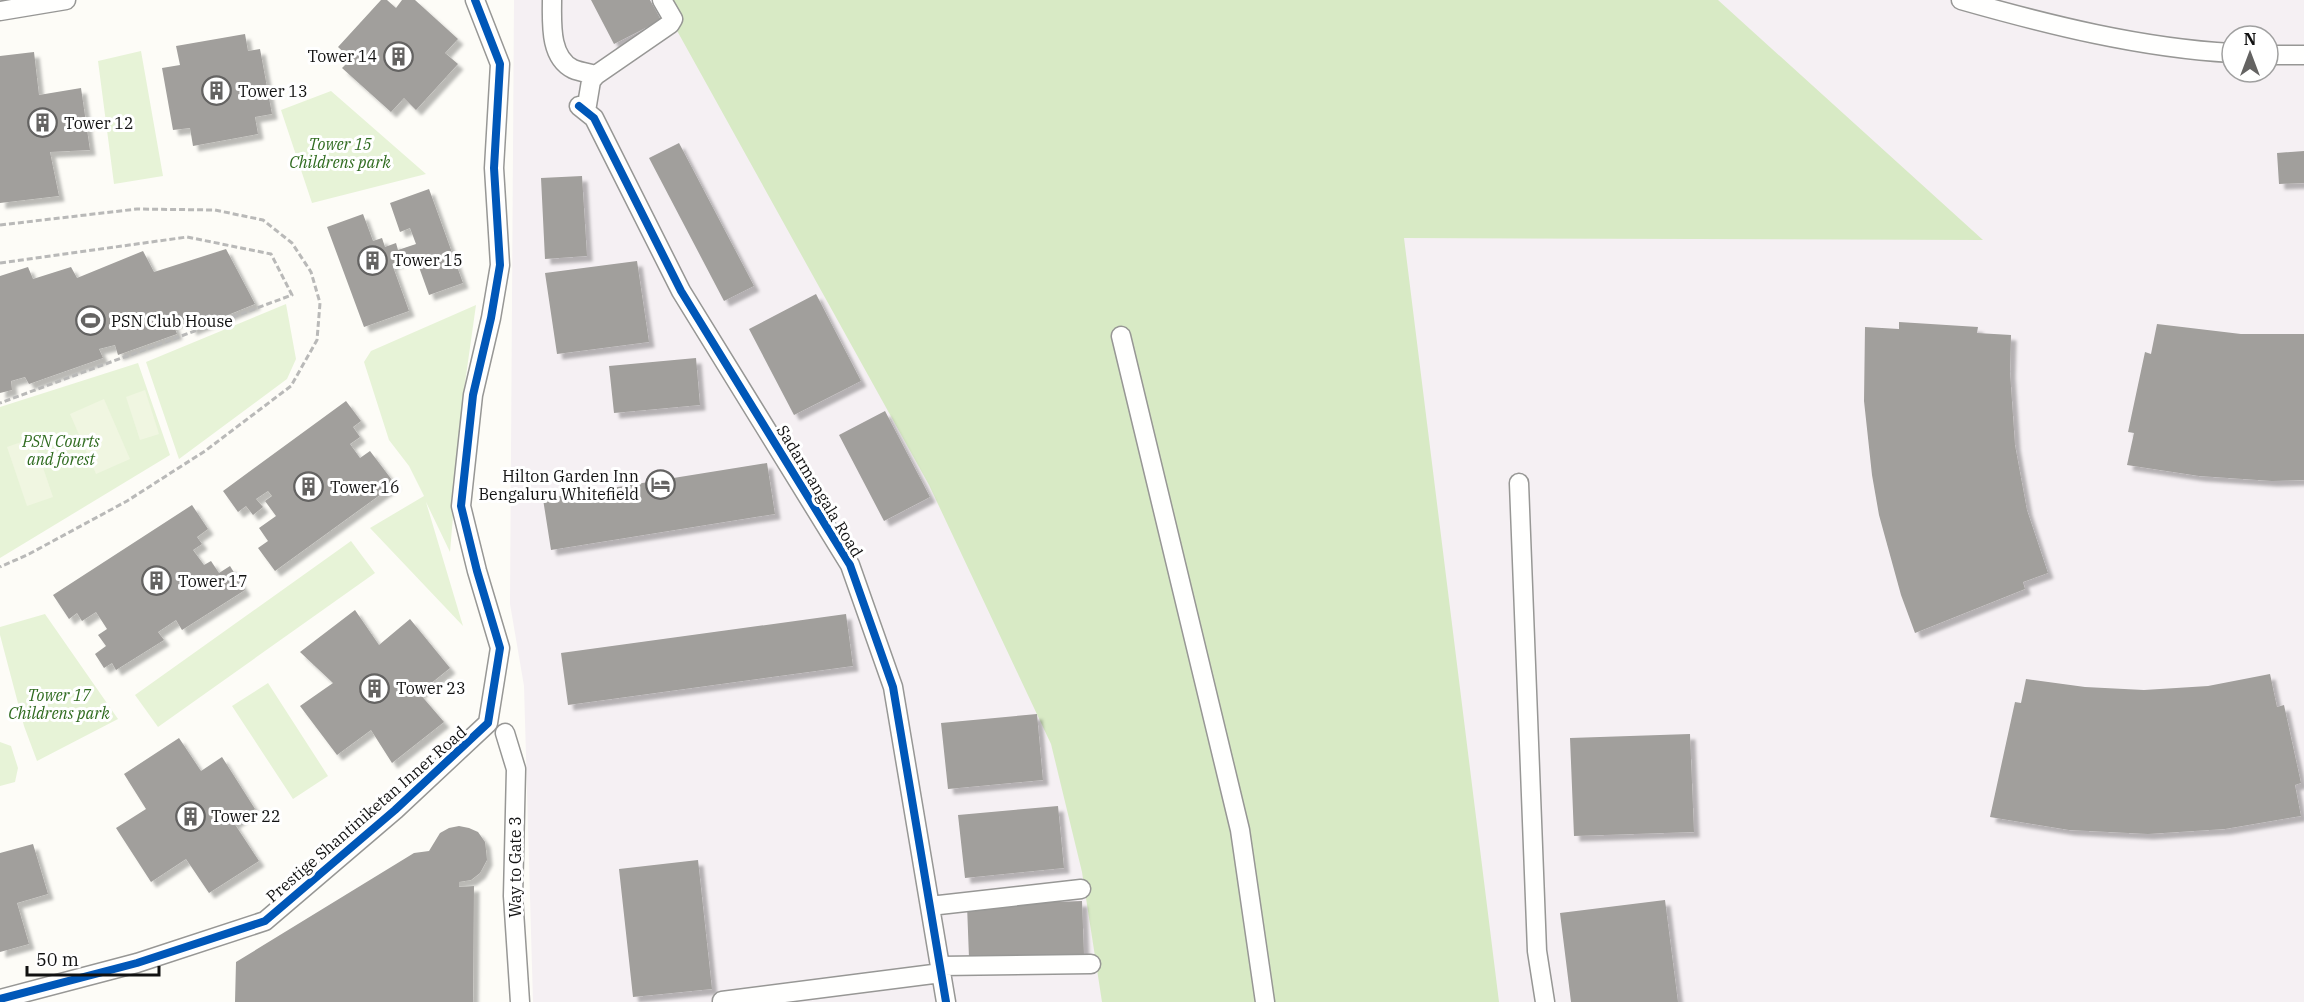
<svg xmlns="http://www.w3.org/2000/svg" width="2304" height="1002" font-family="'IBM Plex Serif',serif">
<defs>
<filter id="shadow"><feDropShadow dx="5.5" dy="5.5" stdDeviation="1.5" flood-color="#0004"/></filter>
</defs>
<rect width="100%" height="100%" fill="#fdfcf7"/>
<!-- industrial -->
<path fill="#f5f0f3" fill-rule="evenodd" d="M514,0H2304V1002H533L524,686L510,604ZM2232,36H2268V72H2232Z"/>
<!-- green -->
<path fill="#e7f3d7" d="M141,51L163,176L114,184L98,61Z
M331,91L426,174L312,203L281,110Z
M286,304L296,359L287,379L179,459L146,362Z
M476,305L463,397L450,552L426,502L463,626L370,528L424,496L409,466L389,440L364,362L371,351Z
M138,363L170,455L0,558V407Z
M351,541L375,573L158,727L135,695Z
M45,614L118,719L37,761L24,726L0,635V627Z
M268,683L328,776L293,799L232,706Z
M0,742L11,746L18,768L15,782L0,786Z"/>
<!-- forest -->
<path fill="#d8eac5" d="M660,0H1718L1983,240L1404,238L1499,1002H1102L1082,872L1051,744L929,485Z"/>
<!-- pitch -->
<path fill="#f0f6e1" d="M145,390L159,434L140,440L126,397Z
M104,399L130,459L96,474L70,414Z
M33,438L53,497L27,506L7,447Z"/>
<!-- building -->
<path fill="#a19f9c" filter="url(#shadow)" d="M381,0H387L396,8L402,0H415L458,39L445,53L458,64L416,110L404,98L391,112L342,68L351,59L338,47Z
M591,0H650L661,20L614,44Z
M245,34L248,51L260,49L272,114L255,117L258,134L193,146L190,128L173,130L162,68L180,65L176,46Z
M34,52L39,95L81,88L90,150L50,152L59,196L0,203V56Z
M679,143L754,286L724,301L649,158Z
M2304,151V183L2279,184L2277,153Z
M582,176L587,256L545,259L541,178Z
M429,189L463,283L429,295L415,256L392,264L409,311L364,327L327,227L363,214L373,241L382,238L385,247L396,243L398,250L416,244L410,228L400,232L390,203Z
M226,249L255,304L191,330L188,319L173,323L177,334L118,355L115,345L99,349L103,358L29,384L25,377L11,381L12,390L0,393V276L28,267L33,279L71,267L77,278L143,251L154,272Z
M637,261L649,342L557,354L545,273Z
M816,294L861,381L794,415L749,329Z
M1899,322L1978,327L1977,333L2011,335L2010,372L2015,445L2027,510L2048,573L2023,582L2025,589L1915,633L1901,595L1879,515L1872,475L1864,401L1865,327L1899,329Z
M2157,324L2241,334H2304V480L2272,481L2199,476L2127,465L2134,433L2128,432L2145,352L2151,354Z
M696,358L700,405L614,413L609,366Z
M346,401L361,421L353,427L360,437L350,444L360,458L370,451L395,484L275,571L258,548L268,541L259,528L276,516L265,501L272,496L268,491L256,499L263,507L253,515L246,506L238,512L223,491Z
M885,411L930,497L884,521L839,435Z
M767,463L775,514L551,550L543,499Z
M192,505L208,529L197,537L202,544L193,550L204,565L211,561L219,573L230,566L245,590L182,630L176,620L158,632L164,640L116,670L112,663L104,668L95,654L106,646L98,635L107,629L96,612L82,621L77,613L69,619L53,595Z
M355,610L379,645L410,619L450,668L419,693L444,722L392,763L371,730L337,755L300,706L333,683L300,652Z
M846,614L853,666L568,705L561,653Z
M2270,674L2277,707L2284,705L2301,783L2295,785L2301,816L2225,829L2148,834L2069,830L1990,817L2015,702L2021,703L2026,679L2085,687L2144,690L2208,686Z
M1037,714L1043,780L948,789L941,723Z
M1690,734L1694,832L1574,836L1570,738Z
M179,738L201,771L222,757L255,809L234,823L259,861L209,893L186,859L151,882L116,828L146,809L124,774Z
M1058,806L1064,868L965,878L958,815Z
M459,826L469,828L478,832L485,842L486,850L487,860L480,873L471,880L459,882V887L474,886L473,1002H235L236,962L414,853L429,851L440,833L449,828Z
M33,844L48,894L17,903L29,944L0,952V853Z
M698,860L712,989L633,997L619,869Z
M1665,900L1678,1002H1571L1560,913Z
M1082,901L1084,955L969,958L967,905Z"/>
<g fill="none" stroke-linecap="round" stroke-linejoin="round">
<defs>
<path id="minor" d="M552,0C552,22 549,57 573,69C580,72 589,73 596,75
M1961,0C2049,25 2141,48 2232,53
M0,11L66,0
M2268,55H2304
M579,106L594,118L681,291L850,565L893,687L946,1002
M586,111L591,81L596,75L670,24L673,19L662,0
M1121,336L1240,830L1265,1002
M1519,483L1537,951L1545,1002
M505,733L516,769L513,896L520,1002
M930,906L1081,889
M940,966L1091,964
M0,999L137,963L265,921L395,810L488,723L500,648L477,571L461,506L473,395L491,318L500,265L494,168L500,64L475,0
M722,1001L941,973"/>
</defs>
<!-- minor casing -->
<use href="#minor" stroke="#979795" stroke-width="21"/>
<!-- path -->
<path stroke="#b9b9b8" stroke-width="3" stroke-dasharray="6 3" stroke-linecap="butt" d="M0,225L137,209L215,210L263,220L292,243L311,272L320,303L317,340L291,386L205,451L127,501L29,554L0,567
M0,263L187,237L271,254L292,295L0,403"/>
<!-- minor -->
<use href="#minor" stroke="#fffffe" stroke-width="18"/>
<defs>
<path id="cycleway" d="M579,106L594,118L681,291L850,565L893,687L946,1002
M0,999L137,963L265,921L395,810L488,723L500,648L477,571L461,506L473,395L491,318L500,265L494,168L500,64L475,0"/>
</defs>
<!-- cycleway casing -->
<use href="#cycleway" stroke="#fff" stroke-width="11"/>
<!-- cycleway -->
<use href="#cycleway" stroke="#0057b8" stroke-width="8"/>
</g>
<!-- icons -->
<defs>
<symbol id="building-ring" viewBox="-11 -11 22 22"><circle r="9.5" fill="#fff" stroke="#646362" stroke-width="1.5"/><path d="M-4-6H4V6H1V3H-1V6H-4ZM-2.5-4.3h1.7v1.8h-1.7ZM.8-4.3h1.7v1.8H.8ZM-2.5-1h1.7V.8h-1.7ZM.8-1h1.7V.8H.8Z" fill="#646362"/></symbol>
<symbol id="stadium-ring" viewBox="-11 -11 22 22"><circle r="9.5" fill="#fff" stroke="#646362" stroke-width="1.5"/><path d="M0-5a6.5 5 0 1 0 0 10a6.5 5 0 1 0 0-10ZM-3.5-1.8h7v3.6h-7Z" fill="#646362"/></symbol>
<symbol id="hotel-ring" viewBox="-11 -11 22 22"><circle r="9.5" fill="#fff" stroke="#646362" stroke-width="1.5"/><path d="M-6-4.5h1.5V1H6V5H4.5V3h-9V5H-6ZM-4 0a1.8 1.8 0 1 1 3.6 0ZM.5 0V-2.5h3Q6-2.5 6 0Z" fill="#646362"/></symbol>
</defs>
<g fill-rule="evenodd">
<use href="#building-ring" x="382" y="40" width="33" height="33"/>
<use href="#building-ring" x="200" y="74" width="33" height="33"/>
<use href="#building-ring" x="26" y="106" width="33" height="33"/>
<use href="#building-ring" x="356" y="244" width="33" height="33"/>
<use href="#stadium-ring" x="74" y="304" width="33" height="33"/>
<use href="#hotel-ring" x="644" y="468" width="33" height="33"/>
<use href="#building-ring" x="292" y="470" width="33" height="33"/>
<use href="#building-ring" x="140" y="564" width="33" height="33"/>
<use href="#building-ring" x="358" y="672" width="33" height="33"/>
<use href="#building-ring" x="174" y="800" width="33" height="33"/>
</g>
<g text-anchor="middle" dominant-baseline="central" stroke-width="6" stroke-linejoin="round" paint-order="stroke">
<!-- poi labels -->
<g font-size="16" fill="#111" stroke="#fff" text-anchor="start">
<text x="377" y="56" text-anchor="end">Tower 14</text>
<text x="238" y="91">Tower 13</text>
<text x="64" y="123">Tower 12</text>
<text x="393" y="260">Tower 15</text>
<text x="111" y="321">PSN Club House</text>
<text x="639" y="476" text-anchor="end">Hilton Garden Inn<tspan x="639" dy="18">Bengaluru Whitefield</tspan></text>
<text x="330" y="487">Tower 16</text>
<text x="178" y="581">Tower 17</text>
<text x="396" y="688">Tower 23</text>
<text x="211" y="816">Tower 22</text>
</g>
<!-- park labels -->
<g font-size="16" font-style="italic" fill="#2f6b1f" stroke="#fff">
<text x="340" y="144">Tower 15<tspan x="340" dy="18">Childrens park</tspan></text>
<text x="61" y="441">PSN Courts<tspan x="61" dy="18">and forest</tspan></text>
<text x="59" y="695">Tower 17<tspan x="59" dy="18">Childrens park</tspan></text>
</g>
<!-- street labels -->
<g font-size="16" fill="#111" stroke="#fff">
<text transform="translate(820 491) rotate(59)">Sadarmangala Road</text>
<text transform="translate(366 814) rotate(-41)">Prestige Shantiniketan Inner Road</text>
<text transform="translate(515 867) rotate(-90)">Way to Gate 3</text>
</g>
</g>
<!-- north arrow -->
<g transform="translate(2250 54)"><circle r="28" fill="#ffffff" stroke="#a0a0a0" stroke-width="1.5"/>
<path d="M0-4.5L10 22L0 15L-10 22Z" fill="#646362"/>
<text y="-9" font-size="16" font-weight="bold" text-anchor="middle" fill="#111111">N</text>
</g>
<!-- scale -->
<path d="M27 966v9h132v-9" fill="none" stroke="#111111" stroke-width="3"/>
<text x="36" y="966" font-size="18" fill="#111111" stroke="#ffffff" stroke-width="4.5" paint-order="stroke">50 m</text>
</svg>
